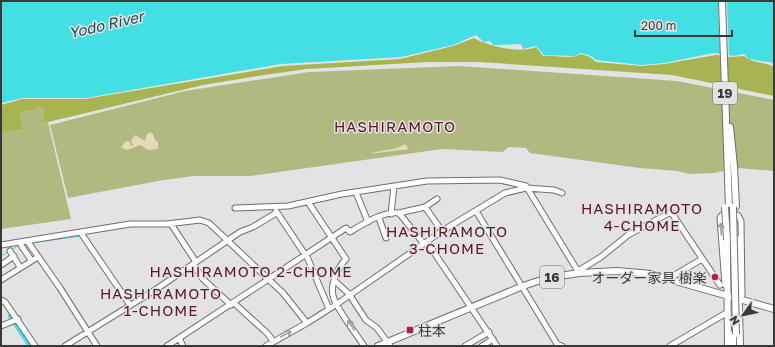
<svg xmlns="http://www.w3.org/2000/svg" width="775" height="347" font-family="'Golos Text','Noto Sans JP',sans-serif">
<rect width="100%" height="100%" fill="#e3e3e5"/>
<!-- green -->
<path fill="#b0b97f" d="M459,66L677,81L774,100V171L738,168L713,173L689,174L677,171L640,168L530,153L526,148L508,147L503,152L442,149L250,176H193L158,181L68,198L50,125L185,91L309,72Z
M38,107L44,109L42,120L48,122L71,219L1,229V134L23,129L20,117L22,112L33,110Z"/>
<!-- forest -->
<path fill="#a7b451" d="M474,38C487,46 521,54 536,47L543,56C556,55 570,60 581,54L590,57L596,62L641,66L664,64L716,55L730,57L744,56C752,63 764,62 774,67V96L672,75L480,62H427L307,69L264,75L203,85L48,122L42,121L44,109L38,107L33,110L22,112L20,117L23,129L1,134V105L22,99H85L283,66L400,59L453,46Z"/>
<!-- sand -->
<path fill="#e4dab5" d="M150,132L153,134L155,140L158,142V149L148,150L140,145C134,147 128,153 121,147L126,141L130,142L131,146H133L131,141L135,135L145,141L147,134Z
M405,144L409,149L370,154C381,149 395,151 405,144Z"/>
<!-- water -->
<path fill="#44dee5" d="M1,1H774V63L749,59L744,54L734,56L714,53L664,63L641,65L596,60L591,56L581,53L575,56L544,55L536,46L523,49L521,44L493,45L490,41L484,42L476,35L453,45L401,57L281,64L86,98H23L1,103Z"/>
<!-- pier -->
<path fill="#e3e3e5" d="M718,1H727L729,57L720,56Z"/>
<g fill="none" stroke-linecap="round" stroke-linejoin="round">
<!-- stream -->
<path stroke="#44dee5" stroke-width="1" d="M31,243L81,236
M12,249L20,245
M1,256L8,252
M130,302L138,298"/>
<!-- river -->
<path stroke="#44dee5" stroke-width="6" d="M11,316L31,346"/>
<defs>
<path id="minor" d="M357,195L368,222
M308,202L346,259C337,268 329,286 334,299C337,309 357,335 364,346
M425,207L442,231
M235,208L288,206L342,194L427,181L500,180L526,186L579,273
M276,211L308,259L329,309
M476,211L557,344L562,346
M399,213L425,207L437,199
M391,214L394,186
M379,218L386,238
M171,224L196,262
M81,233L130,305
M28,242L60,288L97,346
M427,242L497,346
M1,245L130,224H167L200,220L209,223L283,293L307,323L337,304L442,231L505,193L526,188L554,190L562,193
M21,245L31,260
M10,251L20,267
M193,264L203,279L231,305
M1,265L14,256
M578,271L601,257L628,235L671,212L720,285
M668,279L702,259
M1,280L38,257
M335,281L349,294L366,320L377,328L390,346
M725,285L720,218L722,215H738L741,221L742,295L739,300
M1,300L5,302L35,346
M234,303L268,334L273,341
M1,326L18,319
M179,338L183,346
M65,346L155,290L240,232L253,227L276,213
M167,346L346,228L350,232C363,224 383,211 399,213L424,244
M266,346L307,323
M465,346L489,332
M482,346L493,339
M670,346L728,312"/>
<path id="major" d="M722,1L729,207
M730,127L734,166L736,206
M737,239L740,346
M727,240L728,346
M733,334V346
M378,346L523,286L547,278L579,273L617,271L651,274L774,309"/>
</defs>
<!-- minor casing -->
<use href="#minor" stroke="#6f6f71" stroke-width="7"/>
<!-- major casing -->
<use href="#major" stroke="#6f6f71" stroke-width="8"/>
<!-- minor -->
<use href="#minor" stroke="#fff" stroke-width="5"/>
<!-- major -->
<use href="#major" stroke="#fff" stroke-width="6"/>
<defs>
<path id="major-bridge" d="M725,207L727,240
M733,207L736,334"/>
</defs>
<!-- major-bridge casing -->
<use href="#major-bridge" stroke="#6f6f71" stroke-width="8" stroke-linecap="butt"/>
<!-- major-bridge -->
<use href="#major-bridge" stroke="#fff" stroke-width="6"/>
</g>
<!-- one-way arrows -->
<defs><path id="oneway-shaft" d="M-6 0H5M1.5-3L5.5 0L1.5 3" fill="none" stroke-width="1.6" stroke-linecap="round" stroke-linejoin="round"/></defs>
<g stroke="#9c9c9c">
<use href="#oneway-shaft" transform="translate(721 229) rotate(-94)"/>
<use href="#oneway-shaft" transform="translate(351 325) rotate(-123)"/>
<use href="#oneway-shaft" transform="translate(286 334) rotate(-28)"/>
</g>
<!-- markers -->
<g fill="#b3203e" stroke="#e3e3e5" stroke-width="1.5">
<circle cx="715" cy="277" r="4"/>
<rect x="406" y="326" width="8" height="8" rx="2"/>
</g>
<g text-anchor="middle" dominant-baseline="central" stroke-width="3" stroke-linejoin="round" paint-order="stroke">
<!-- shield labels -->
<g fill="#e3e3e5" stroke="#6c6c6d" stroke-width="1">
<rect x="713" y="82" width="24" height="22" rx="3"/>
<rect x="540" y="266" width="24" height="22" rx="3"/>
</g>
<g font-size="13" font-weight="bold" fill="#39393a">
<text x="725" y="93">19</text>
<text x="552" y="277">16</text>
</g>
<!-- poi labels -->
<g font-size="14" fill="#39393a" stroke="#e3e3e5" text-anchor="end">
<text x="707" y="277">オーダー家具 樹楽</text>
<text x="418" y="330" text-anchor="start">柱本</text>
</g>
<!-- water labels -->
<g font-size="15" font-style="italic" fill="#165659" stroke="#e3e3e5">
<text transform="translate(106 24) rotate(-13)">Yodo River</text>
</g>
<!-- neighbourhood labels -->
<g font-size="15" letter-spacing="1" fill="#5d1822" stroke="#e3e3e5">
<text x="395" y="126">HASHIRAMOTO</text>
<text x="642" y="208">HASHIRAMOTO<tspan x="642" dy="17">4-CHOME</tspan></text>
<text x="447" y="231">HASHIRAMOTO<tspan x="447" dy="17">3-CHOME</tspan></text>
<text x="251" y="271">HASHIRAMOTO 2-CHOME</text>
<text x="161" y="293">HASHIRAMOTO<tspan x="161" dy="17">1-CHOME</tspan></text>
</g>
</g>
<!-- border -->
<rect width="775" height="347" fill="none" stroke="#39393a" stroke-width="4"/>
<!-- north arrow -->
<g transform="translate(743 315) rotate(237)" stroke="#e3e3e5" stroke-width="3" paint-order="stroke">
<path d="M0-3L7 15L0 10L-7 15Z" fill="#39393a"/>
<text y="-6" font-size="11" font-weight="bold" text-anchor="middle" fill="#39393a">N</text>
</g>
<!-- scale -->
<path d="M635 30v6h97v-6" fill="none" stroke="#39393a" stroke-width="2"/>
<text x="641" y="30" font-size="12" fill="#39393a" stroke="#e3e3e5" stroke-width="3" paint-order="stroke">200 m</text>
</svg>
